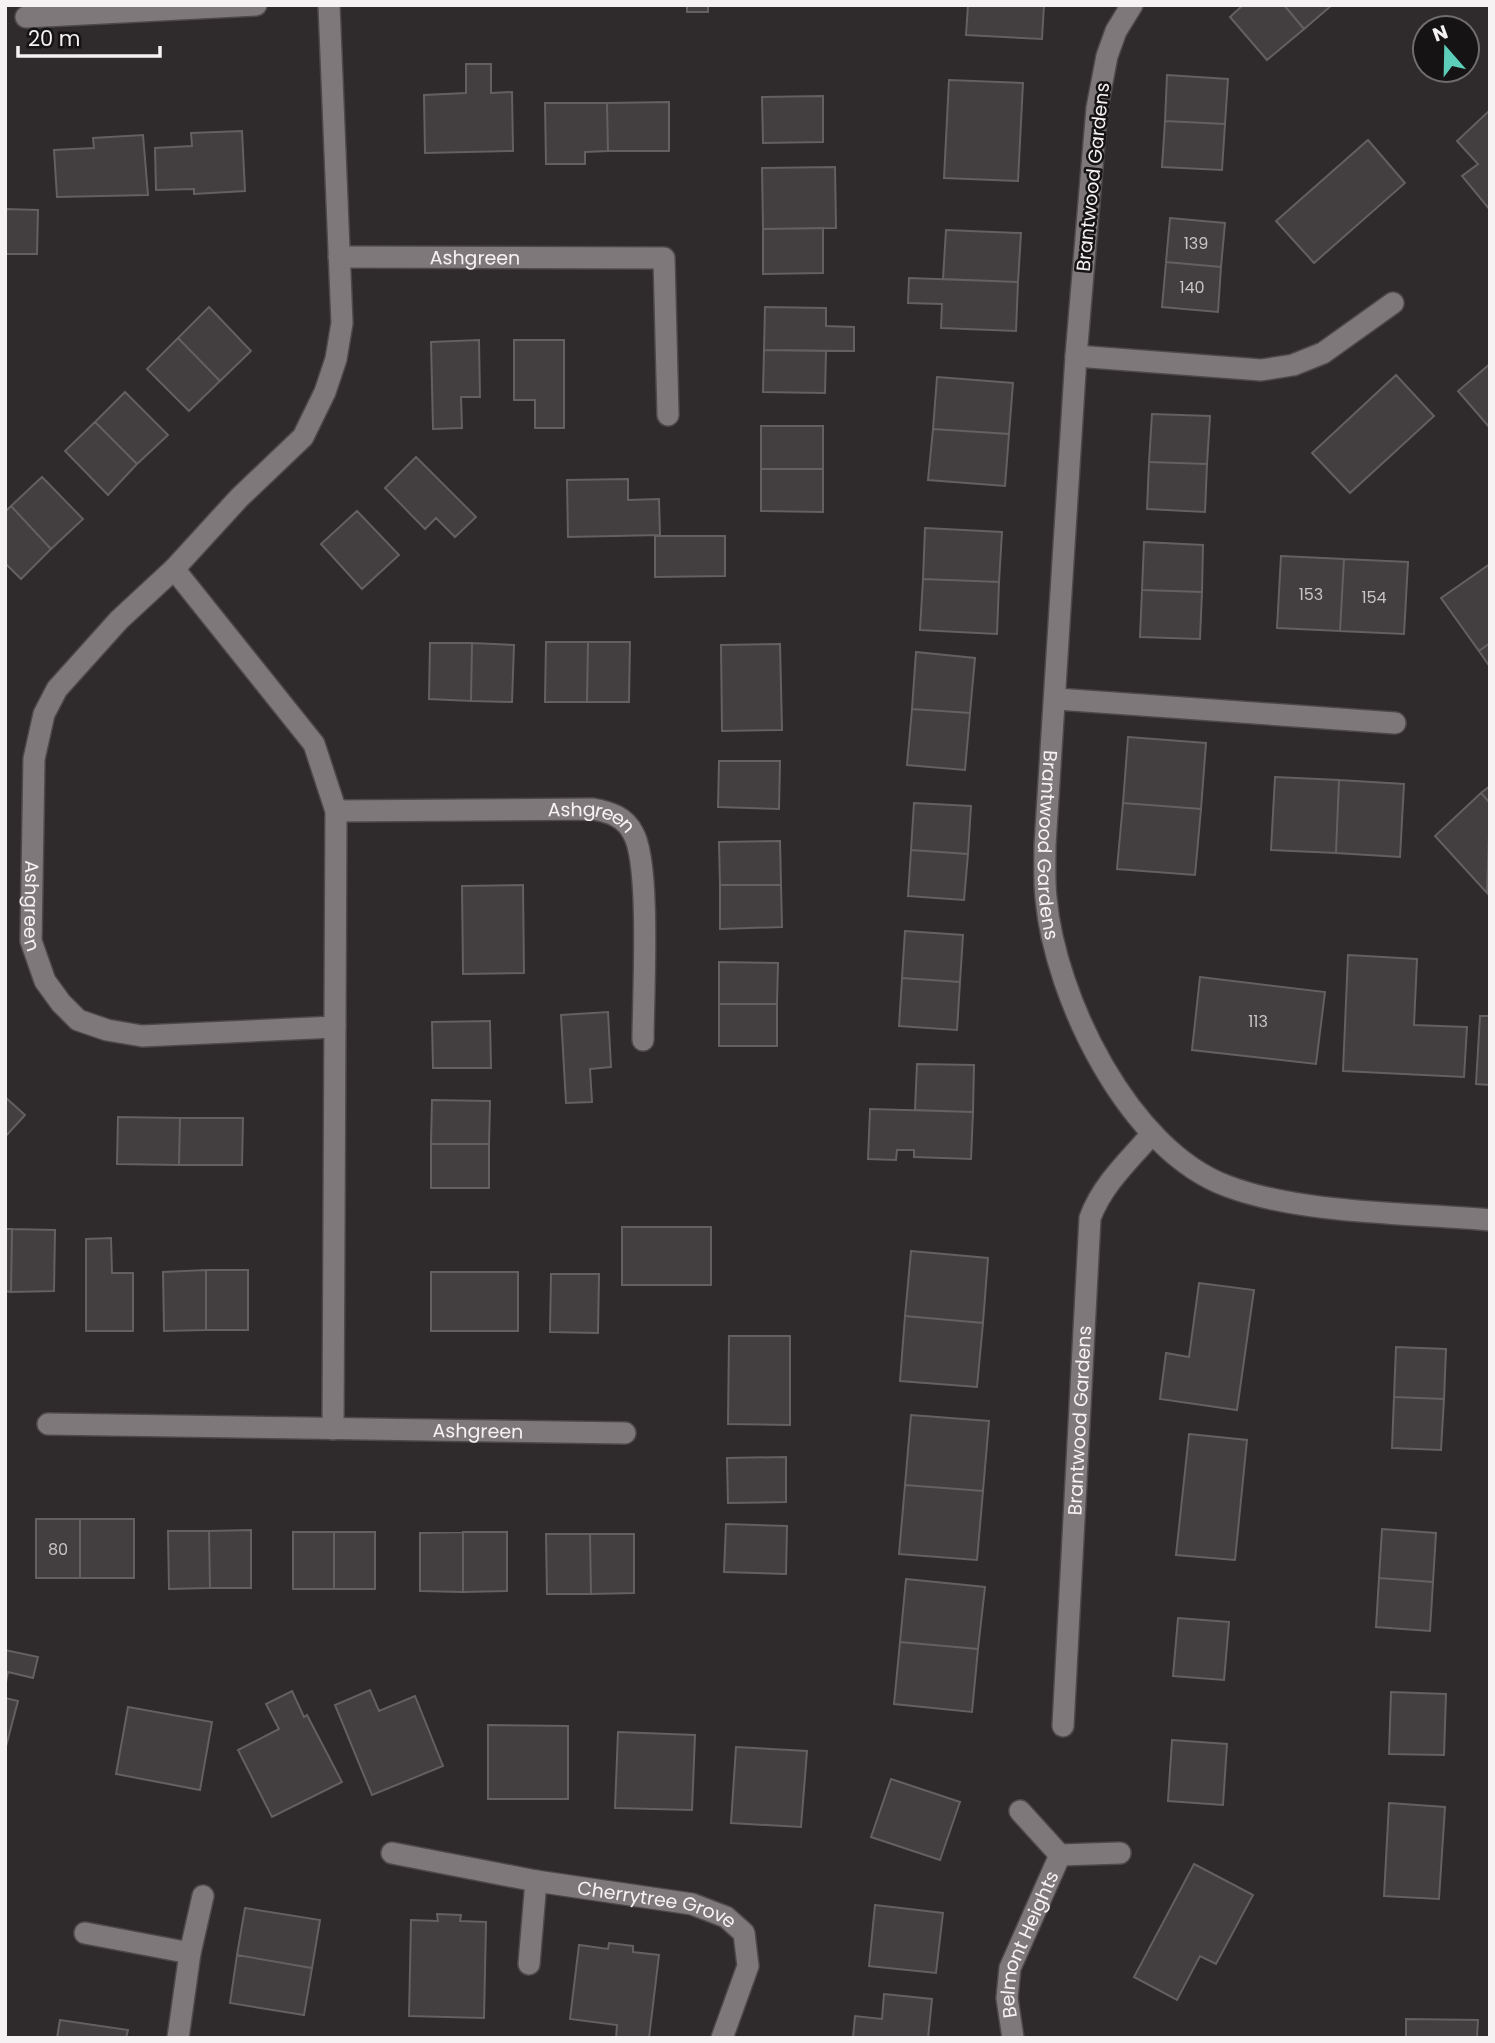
<svg xmlns="http://www.w3.org/2000/svg" width="1495" height="2043" font-family="Poppins,sans-serif">
<rect width="100%" height="100%" fill="#2f2a2b"/>
<!-- building -->
<path fill="#433e3f" stroke="#645f60" stroke-width="2" d="M687,5H708V12H687Z
M968,5H1044L1042,39L966,35Z
M1243,5H1284L1304,29L1267,60L1230,17Z
M1284,5H1332L1304,29Z
M466,64H491V93L512,92L513,151L425,153L424,95L466,93Z
M1167,75L1228,79L1225,124L1165,121Z
M949,80L1023,83L1018,181L944,178Z
M823,96V142L763,143L762,97Z
M669,102V151H608L607,103Z
M545,103H607L608,151L585,152V164H546Z
M1490,110V210L1462,176L1478,164L1457,141Z
M1165,121L1225,124L1222,170L1162,167Z
M242,131L245,191L194,194V189L156,190L155,148L192,146L191,133Z
M143,135L148,195L57,197L54,150L94,148L93,138Z
M1368,140L1405,183L1314,263L1276,221Z
M835,167L836,228L763,229L762,168Z
M5,209L38,210L37,254H5Z
M1170,218L1225,223L1221,267L1166,262Z
M823,228V273L763,274V229Z
M946,230L1021,233L1018,282L943,279Z
M1166,262L1221,267L1218,312L1162,307Z
M909,278L1018,282L1016,331L941,328L942,304L908,303Z
M209,307L251,351L220,381L178,338Z
M765,307L826,308V326L854,327V351L764,350Z
M178,338L220,381L189,411L147,369Z
M479,340L480,397H461L462,428L433,429L431,342Z
M514,340H564V428H535V400H514Z
M764,350L826,351L825,393L763,392Z
M1490,364V428L1458,391Z
M1396,375L1434,416L1350,493L1312,453Z
M937,377L1013,383L1009,434L933,429Z
M125,392L168,435L137,464L95,422Z
M1152,414L1210,416L1207,464L1149,462Z
M95,422L137,464L108,495L65,451Z
M761,426H823V469H761Z
M933,429L1009,434L1005,486L928,480Z
M416,457L476,517L455,537L436,518L425,529L385,488Z
M1149,462L1207,464L1205,512L1147,509Z
M761,469H823V512L761,511Z
M42,477L83,519L51,549L11,506Z
M628,479V500L659,499L660,535L568,537L567,480Z
M11,506L51,549L21,579L5,563V512Z
M357,511L399,555L362,589L321,544Z
M925,528L1002,532L999,582L923,579Z
M655,536H725V576L655,577Z
M1144,542L1203,545L1202,592L1142,590Z
M1281,556L1344,559L1340,631L1277,628Z
M1344,559L1408,562L1404,634L1340,631Z
M1490,564V643L1479,651L1441,598Z
M923,579L999,582L997,634L920,630Z
M1142,590L1202,592L1200,639L1140,637Z
M546,642H588L587,702H545Z
M588,642H630L629,702H587Z
M430,643H472L471,701L429,699Z
M472,643L514,645L512,702L471,701Z
M1490,643V667L1479,651Z
M780,644L782,730L722,731L721,645Z
M916,652L975,658L970,713L912,709Z
M912,709L970,713L965,770L907,765Z
M1128,737L1206,743L1201,809L1123,803Z
M719,761H780L779,809L718,807Z
M1275,777L1339,780L1336,853L1271,850Z
M1339,780L1404,784L1400,857L1336,853Z
M1490,786V803L1481,793Z
M1481,793L1490,803L1487,893L1435,836Z
M914,803L971,806L968,854L911,850Z
M1123,803L1201,809L1195,875L1117,869Z
M780,841L781,885H720L719,842Z
M911,850L968,854L964,900L908,896Z
M523,885L524,973L463,974L462,886Z
M720,885H781L782,927L720,929Z
M905,931L963,935L960,982L902,978Z
M1348,955L1417,959L1414,1025L1467,1027L1464,1077L1343,1071Z
M719,962L778,963L777,1004H719Z
M1200,977L1325,992L1316,1064L1192,1050Z
M902,978L960,982L957,1030L899,1026Z
M719,1004H777V1046H719Z
M608,1012L611,1067L590,1069L592,1102L566,1103L561,1015Z
M1480,1016H1490V1085L1476,1084Z
M490,1021L491,1068H433L432,1022Z
M917,1064L974,1065L973,1112L915,1110Z
M5,1097L25,1115L5,1137Z
M432,1100L490,1101L489,1144H431Z
M870,1109L973,1112L971,1159L914,1157V1150H897L896,1160L868,1159Z
M118,1117L180,1118L179,1165L117,1164Z
M180,1118H243L242,1165H179Z
M431,1144H489V1188H431Z
M622,1227H711V1285H622Z
M5,1229H12L11,1292L5,1291Z
M12,1229L55,1230L54,1291L11,1292Z
M111,1238L112,1273H133V1331H86V1239Z
M911,1251L988,1258L983,1323L905,1316Z
M206,1270H248V1330H206Z
M206,1270V1330L164,1331L163,1272Z
M431,1272H518V1331H431Z
M551,1274H599L598,1333L550,1332Z
M1199,1283L1254,1290L1237,1410L1160,1399L1166,1353L1189,1357Z
M905,1316L983,1323L977,1387L900,1381Z
M729,1336H790V1425L728,1424Z
M1396,1347L1446,1349L1444,1399L1394,1397Z
M1394,1397L1444,1399L1441,1450L1392,1448Z
M911,1415L989,1421L983,1491L905,1485Z
M1189,1434L1247,1440L1235,1560L1176,1555Z
M786,1457V1502L728,1503L727,1458Z
M905,1485L983,1491L977,1560L899,1554Z
M36,1519H80V1578H36Z
M80,1519H134V1578H80Z
M726,1524L787,1526L786,1574L724,1572Z
M1382,1529L1436,1533L1433,1582L1379,1578Z
M251,1530V1588H210L209,1531Z
M168,1531H209L210,1588L169,1589Z
M293,1532H334V1589H293Z
M334,1532H375V1589H334Z
M463,1532H507V1591L463,1592Z
M463,1532V1592L420,1591V1533Z
M546,1534H590L591,1594H547Z
M590,1534H634V1593L591,1594Z
M1379,1578L1433,1582L1430,1631L1376,1627Z
M906,1579L985,1587L978,1649L900,1642Z
M1178,1618L1229,1622L1224,1680L1173,1676Z
M900,1642L978,1649L972,1712L894,1704Z
M5,1650L38,1657L33,1678L8,1672L5,1687Z
M370,1690L379,1711L415,1696L443,1766L372,1795L335,1705Z
M292,1691L304,1717L307,1715L342,1782L272,1817L238,1750L279,1729L266,1704Z
M1391,1692L1446,1694L1444,1755L1389,1754Z
M5,1698L18,1701L5,1750Z
M128,1707L212,1722L200,1790L116,1774Z
M488,1725L568,1726V1799H488Z
M618,1732L695,1735L692,1810L615,1808Z
M1172,1740L1227,1744L1223,1805L1168,1801Z
M736,1747L807,1751L801,1827L731,1823Z
M891,1779L960,1802L940,1860L871,1837Z
M1389,1803L1445,1807L1439,1899L1384,1896Z
M1194,1864L1253,1895L1216,1964L1200,1956L1177,2000L1134,1977Z
M875,1905L943,1913L936,1973L869,1966Z
M245,1908L320,1920L312,1968L237,1955Z
M437,1914L461,1915L460,1921L486,1922L484,2018L409,2016L411,1920L438,1921Z
M609,1943L633,1946V1952L659,1955L649,2038H616L617,2025L570,2019L579,1945L608,1949Z
M237,1955L312,1968L304,2015L230,2003Z
M884,1994L932,1999L928,2038H853L855,2016L882,2019Z
M1406,2019L1478,2020L1477,2038H1406Z
M60,2020L128,2030L126,2038H57Z"/>
<g fill="none" stroke-linecap="round" stroke-linejoin="round">
<defs>
<g id="street">
<path id="s1" d="M329,5L342,323L336,359L325,392L303,437L239,498L174,569L119,620L57,689L44,714L34,759L31,941L45,981L61,1003L78,1020L107,1030L142,1036L335,1027"/>
<path id="s2" d="M1132,5L1116,31L1107,56L1097,108L1076,356L1045,845C1045,862 1044,880 1046,898C1055,998 1129,1150 1227,1186C1300,1214 1411,1213 1490,1220"/>
<path d="M26,17L256,5"/>
<path id="s3" d="M339,257L664,258L668,415"/>
<path d="M1076,356L1261,370L1293,365L1323,353L1393,303"/>
<path d="M174,569L314,744L336,811L333,1429"/>
<path d="M1057,699L1395,723"/>
<path id="s4" d="M336,811L593,809C610,812 625,817 633,833C651,863 643,998 643,1040"/>
<path id="s5" d="M48,1424L625,1433"/>
<path id="s6" d="M1063,1726L1090,1218C1102,1185 1129,1160 1152,1134"/>
<path d="M1020,1811L1060,1855L1120,1853"/>
<path id="s7" d="M392,1853L536,1881L692,1904L726,1917L744,1933L748,1966L722,2038"/>
<path d="M85,1933L190,1953"/>
<path d="M529,1964L536,1881"/>
<path d="M178,2038L190,1953L203,1896"/>
<path id="s8" d="M1013,2038L1007,1998L1010,1968L1060,1855"/>
</g>
</defs>
<!-- street casing -->
<use href="#street" stroke="#4d484a" stroke-width="24"/>
<!-- street -->
<use href="#street" stroke="#7e787a" stroke-width="21"/>
</g>
<g text-anchor="middle" dominant-baseline="central" stroke-width="5" stroke-linejoin="round" paint-order="stroke">
<!-- number labels -->
<g font-size="16" fill="#c9c5c6">
<text x="1196" y="243">139</text>
<text x="1192" y="287">140</text>
<text x="1311" y="594">153</text>
<text x="1374" y="597">154</text>
<text x="1258" y="1021">113</text>
<text x="58" y="1549">80</text>
</g>
<!-- street labels -->
<g font-size="19" fill="#f6f2f3" stroke="#151314">
<text transform="translate(1093 177) rotate(-84)">Brantwood Gardens</text>
<text stroke="none"><textPath href="#s3" startOffset="136">Ashgreen</textPath></text>
<text stroke="none"><textPath href="#s4" startOffset="257">Ashgreen</textPath></text>
<text stroke="none"><textPath href="#s2" startOffset="849">Brantwood Gardens</textPath></text>
<text stroke="none"><textPath href="#s1" startOffset="1013">Ashgreen</textPath></text>
<text stroke="none"><textPath href="#s6" startOffset="306">Brantwood Gardens</textPath></text>
<text stroke="none"><textPath href="#s5" startOffset="430">Ashgreen</textPath></text>
<text stroke="none"><textPath href="#s7" startOffset="270">Cherrytree Grove</textPath></text>
<text stroke="none"><textPath href="#s8" startOffset="98">Belmont Heights</textPath></text>
</g>
</g>
<!-- border -->
<rect width="1495" height="2043" fill="none" stroke="#f6f2f3" stroke-width="14"/>
<!-- north arrow -->
<g transform="translate(1446 49) rotate(340)"><circle r="33" fill="#151314" stroke="#6f6c6d" stroke-width="2"/>
<path d="M0-5L12 26L0 18L-12 26Z" fill="#5dceb9"/>
<text y="-10" font-size="19" font-weight="bold" text-anchor="middle" fill="#f6f2f3">N</text>
</g>
<!-- scale -->
<path d="M18 46v10h142v-10" fill="none" stroke="#f6f2f3" stroke-width="3.5"/>
<text x="28" y="46" font-size="21" fill="#f6f2f3" stroke="#151314" stroke-width="5" paint-order="stroke">20 m</text>
</svg>
